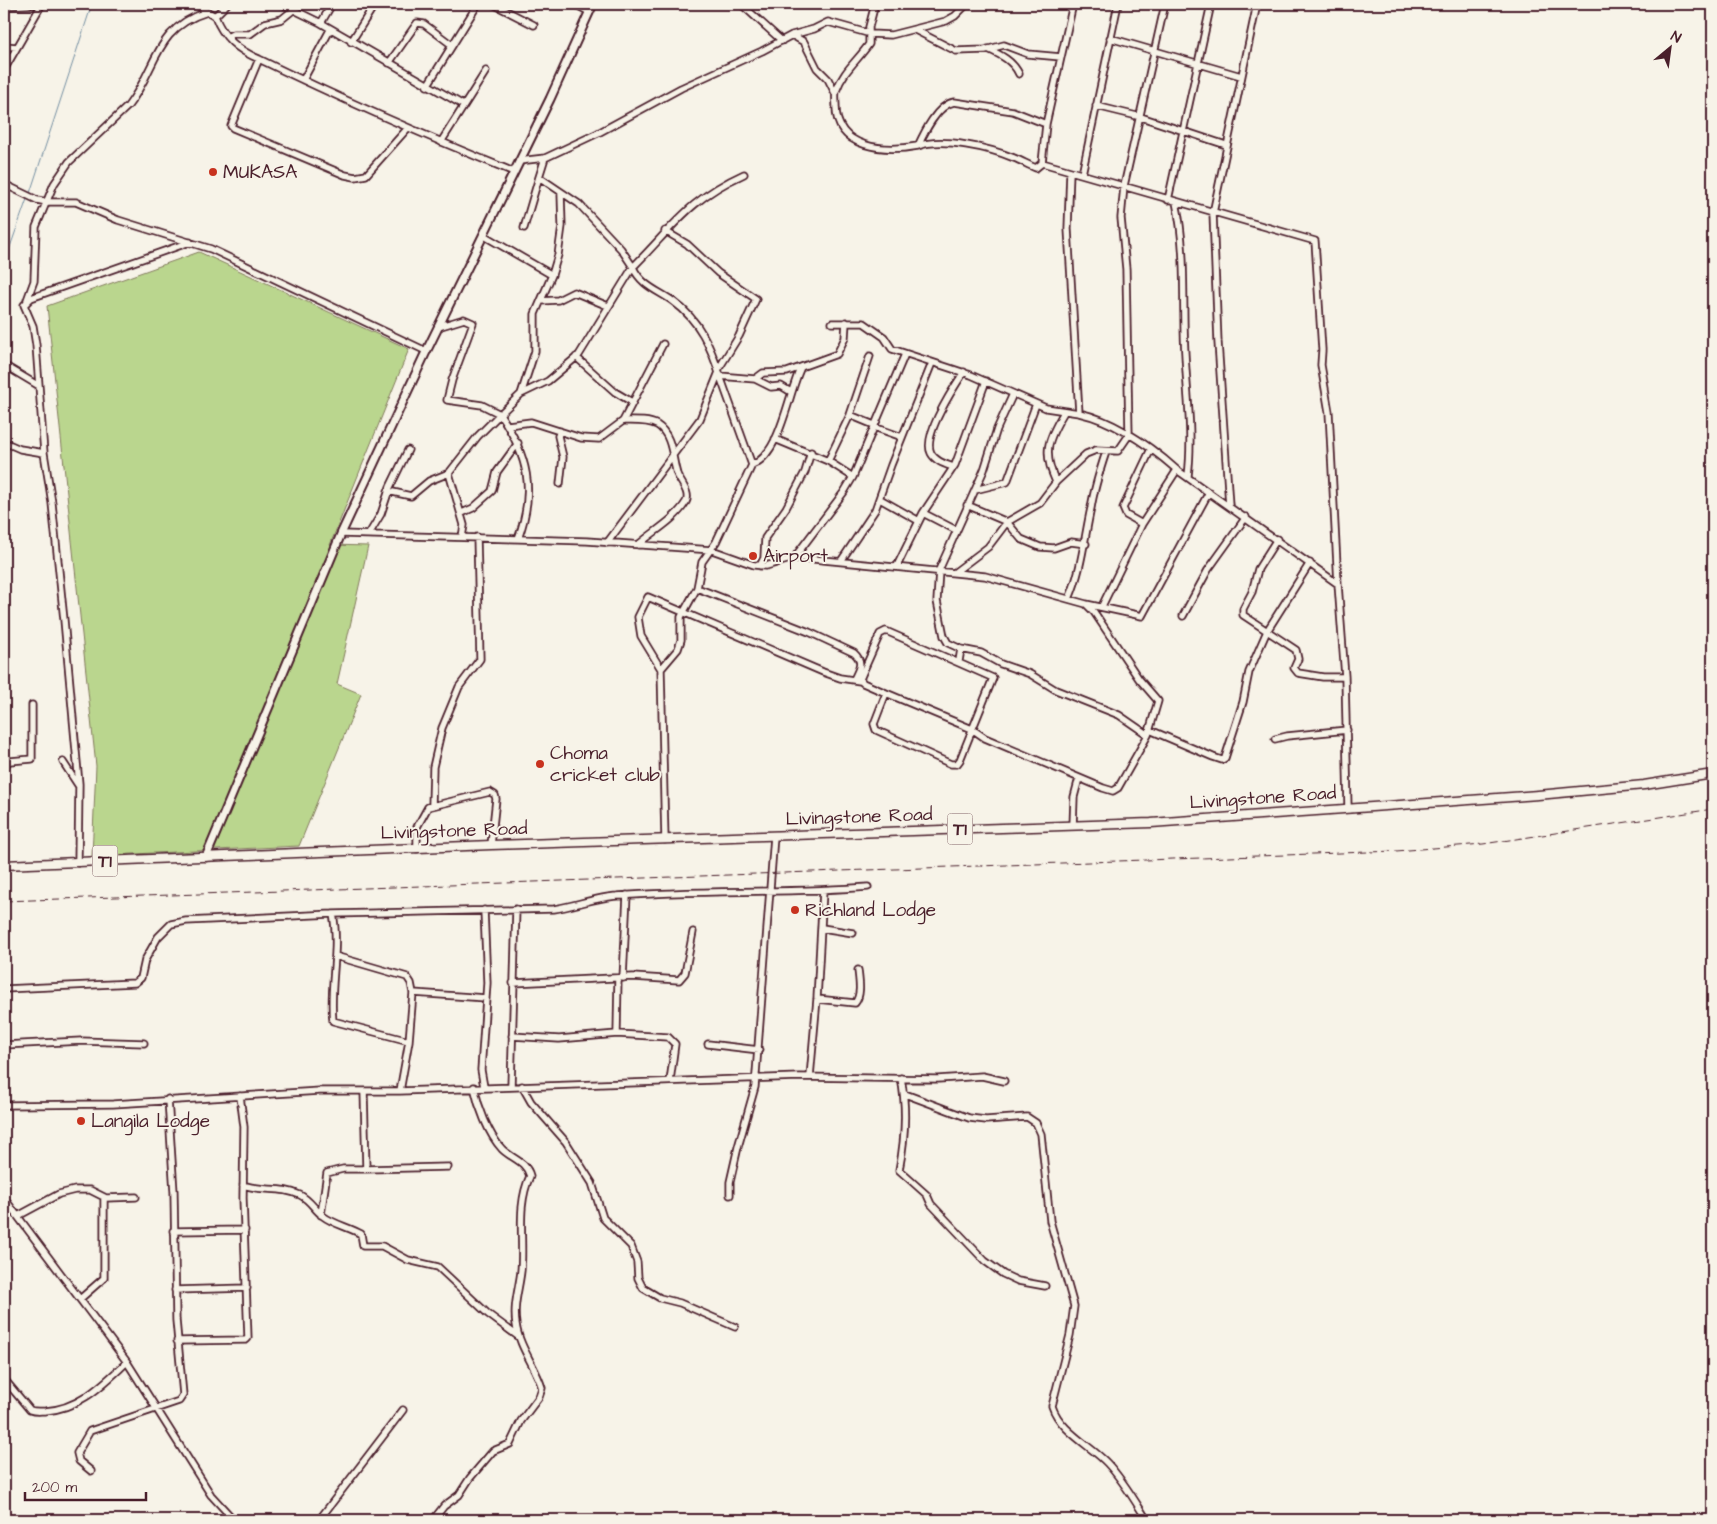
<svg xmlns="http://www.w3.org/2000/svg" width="1717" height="1524" font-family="'Architects Daughter',sans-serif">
<rect width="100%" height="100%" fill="#f7f3e8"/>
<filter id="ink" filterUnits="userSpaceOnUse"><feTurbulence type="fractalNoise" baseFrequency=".02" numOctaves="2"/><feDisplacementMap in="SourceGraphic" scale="10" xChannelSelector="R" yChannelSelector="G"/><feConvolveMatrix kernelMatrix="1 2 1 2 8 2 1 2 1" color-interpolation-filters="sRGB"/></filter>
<g filter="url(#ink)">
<!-- green -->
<path fill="#bad68e" stroke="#827a5c" d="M199,252L409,349L330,545L368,546L337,684L361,694L299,846L92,856L96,766L47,306Z"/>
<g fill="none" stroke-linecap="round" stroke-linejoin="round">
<!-- stream -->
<path stroke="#758fa2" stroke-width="1" d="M30,193L92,4
M4,264L27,199"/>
<defs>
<path id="minor" d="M195,4L215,16L227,4
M282,4L321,23L463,105
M493,4L534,25
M574,4L590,12
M741,4L782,41
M875,4L869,27V44C858,60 843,71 836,91C835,96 836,102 836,107C836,149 885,152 918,146C924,133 937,105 954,102L1013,111L1046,124
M1242,4L1256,8
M4,6L41,4
M215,16C223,38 238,50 259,59
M321,23L332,4
M915,30L956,51L985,50L1004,45L1028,54L1061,57
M792,35L804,42L817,68L828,79L835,93
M227,37L233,34H250L265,23L282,19L293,10
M1110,38L1241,76
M351,42L375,4
M4,46L17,47
M988,49C1001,55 1013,61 1019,74
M389,63L417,23L424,24L452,45
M4,70L42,4
M303,80L330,30
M427,86L478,4
M1096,106L1141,117L1226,145
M407,129L366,175L355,177L345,175L233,128L231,126L259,59C343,100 428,137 514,172
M441,142L486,71
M918,146C942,137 990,148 1014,158C1022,161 1028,165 1036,168L1042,163L1046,164L1315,241L1322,350L1321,365L1329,412L1338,584
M545,158L539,177L579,204L621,249L633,267C673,227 689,199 744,174
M519,161L545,158L598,133L681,88L762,51L792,35L814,29L828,22L871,34L891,35L946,21L955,16L967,4
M1042,163L1046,124L1073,4
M1082,174L1118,4
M4,184L37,200L47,202H76L118,220L211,249L426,351
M561,193L562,226L558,255L552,275L535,314V351L521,394L548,381L579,355L633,267C641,286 659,291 674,302C699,320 711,347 720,376
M1168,200L1211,4
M1176,202C1187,252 1182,304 1185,354C1187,395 1193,436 1188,476
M524,228L539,177
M665,231L687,244L718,273L756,299L739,336L718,370
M483,235L552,275
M27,300L34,281L36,227L54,184L69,162L128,106C157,69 154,28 207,12
M541,301L558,300L574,292L608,306
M832,323H864L884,337L892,349L971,375L1046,408L1079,413L1068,229L1070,171
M438,327L464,319L473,323L452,380L447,400L482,405L500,414L478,436L449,473L464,525L462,537
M576,357L615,392L632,402
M4,365L39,386
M755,379L771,387L781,386L791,392
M1079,413C1115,421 1150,446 1177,470L1338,584L1345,677L1348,808
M850,415L874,425
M623,421C634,421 648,420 657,425C673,435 672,459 677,474C680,482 691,493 686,502C675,520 654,531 638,545
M508,425L531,422L581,438L599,439L623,421L663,344
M874,427L902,437
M775,439L828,461L850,415L870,356
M4,442L20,449L44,453
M752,465C781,454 788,393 801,367
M953,467C945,464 935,461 931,453C922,436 954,387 964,372
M853,477L905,354
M1056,482C1042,452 1048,439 1064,412
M560,484L563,457L558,436L560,431
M975,490L1007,482L1036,404
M388,491L411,496L429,481L449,473
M880,499L919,521
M1229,505L1218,342L1213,213L1257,4
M462,513L473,508L492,491L497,472L518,443
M923,513L956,530
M1142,524L1126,515L1123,508L1151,449
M341,534L587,541L712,550L754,565L766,566L794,558H803L985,576L1086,604L1094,612L1139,679L1158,701L1148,735
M369,534L381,514L390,487L408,450
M518,539C536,490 528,456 500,414L521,394
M1277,539L1258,569L1252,592L1243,609V615L1296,650L1298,659L1294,668L1298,673L1323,677H1345
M607,543L700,419L719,372
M1086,544L1071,542L1054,548L1040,547L1021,539L1007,522L1040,503L1056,482L1086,454L1096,450L1118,451L1129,435L1126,269L1121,218L1124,186L1165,4
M794,558L844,492L853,477L828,461
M841,561L875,510L891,465L932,363
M760,566L764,558L765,538L786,508L805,472L811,452
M897,566L923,513L955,465L986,381
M955,572L988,547L1007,522L967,505
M697,588L809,632L854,653C864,662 859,669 854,679
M1069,599C1082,569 1084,539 1091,508C1094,489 1100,470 1106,452
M1086,604L1142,616L1209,492
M1102,606L1142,524L1177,470
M1183,616L1208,570L1246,517
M959,661L961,649L948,643L944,636L937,601L939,570L984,470L997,429L1013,394
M661,669L678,649L681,640V617L697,588L702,562L716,542L752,465L720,376L755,379L763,373L787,372L837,354L845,338L846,322
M886,693L863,683L860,679L880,634L886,631L993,678L960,760L957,764H951L876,730L874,724L886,693L972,729L985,738L1103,788L1113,791L1118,788L1148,735L1119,715L1056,690L1030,674L1001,664L981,653L961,649
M1150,730L1213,757L1222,760L1225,758L1243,702L1249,672L1267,631L1310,563
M1275,739L1287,736L1347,730
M63,762L78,785
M4,765L10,761L32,759V705
M432,805L433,767L442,728L459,687L480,659L477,537
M1073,826L1074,797L1079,778
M665,840L661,669L641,636L638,617L648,597L823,672L840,678L860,681
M417,849V827L428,807L490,792L495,795L496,799L491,845
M78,863L79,784L64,620L52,503L44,453L36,345L33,326L24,305L31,298L190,242
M484,910L487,983L481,1070L484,1087
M333,914C340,949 329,986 333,1021L409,1041
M822,928L853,933
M335,956L407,977L411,983L413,993
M623,978L627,895
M513,983L633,977L679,980L685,973L693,932
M4,989L135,983L141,978L145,960L158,937L171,924L186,921L333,914L554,909C574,906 598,897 617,896C701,889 785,894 868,887
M817,999L855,1003C862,995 859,980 858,970
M617,1034L618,978
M512,1036L559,1039L617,1034L668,1037L675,1044L670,1081
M708,1044L759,1050
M4,1045L81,1041L144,1043
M810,1077L817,999L823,891
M901,1078C907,1109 905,1140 899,1170L927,1195L931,1204L985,1261L1003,1274L1018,1281L1045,1286
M511,1086L516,909
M522,1086L531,1102L566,1142L592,1183L603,1218L631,1246L637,1262L638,1278L643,1288L660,1298L680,1303L735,1327
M364,1091L366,1169L448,1167
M400,1091L409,1041L413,993L486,998
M905,1094L969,1118L986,1120L1027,1117L1036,1123L1041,1134L1050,1221L1074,1306L1070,1335L1052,1406C1060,1431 1090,1445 1107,1463C1123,1480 1135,1501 1147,1520
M4,1105L113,1104L320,1091H400L799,1077L938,1079L982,1076L1004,1081
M243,1185C264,1192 281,1186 300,1195C310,1200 314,1209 323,1216C333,1224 349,1227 361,1234L363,1246H382L408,1260L438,1267L488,1314L519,1337
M730,1195V1182L738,1147L755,1087L774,836
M4,1198L127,1362L211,1495L234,1520
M321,1215L327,1173L343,1169H366
M18,1216L59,1194L75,1190H90L106,1198L136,1197
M173,1231L245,1230
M175,1290L247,1288
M80,1299L104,1278V1197
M177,1341L246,1340L248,1338L243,1198L244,1127L240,1096
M4,1379L30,1410C35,1412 40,1411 45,1411C80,1409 103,1384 127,1362
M91,1471L79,1461L77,1453L90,1431L179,1401L183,1395L176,1320L174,1192L168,1099
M319,1520L403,1410
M433,1520L444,1506L459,1495L470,1478L493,1451L510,1444L521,1421L539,1397L542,1388C536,1367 519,1347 516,1324C513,1305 519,1289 521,1271C524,1239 516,1206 530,1176C526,1161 512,1159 502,1149C488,1134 478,1106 474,1087"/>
<path id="major" d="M206,857L341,534L425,354L550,99L593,4"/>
<path id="highway" d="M4,865L491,845L1151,823L1538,795L1644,785L1713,774"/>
</defs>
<!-- minor casing -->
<use href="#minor" stroke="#4a1f2b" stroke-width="9"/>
<!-- major casing -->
<use href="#major" stroke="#4a1f2b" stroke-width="11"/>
<!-- highway casing -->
<use href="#highway" stroke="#4a1f2b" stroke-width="11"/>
<!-- minor -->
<use href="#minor" stroke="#f7f3e8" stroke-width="5.5"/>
<!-- major -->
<use href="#major" stroke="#f7f3e8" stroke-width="7"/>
<!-- highway -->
<use href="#highway" stroke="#f7f3e8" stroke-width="8"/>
<!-- rail -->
<path stroke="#4a1f2b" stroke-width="1" stroke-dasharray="8 4" stroke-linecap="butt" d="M4,901L1396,851L1483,844L1713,809"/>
</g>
</g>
<!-- markers -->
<g fill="#c8321e" stroke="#f7f3e8" stroke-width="2">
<circle cx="213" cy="172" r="5"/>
<circle cx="753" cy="556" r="5"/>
<circle cx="540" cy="764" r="5"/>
<circle cx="795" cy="910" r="5"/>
<circle cx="81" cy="1121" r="5"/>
</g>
<g text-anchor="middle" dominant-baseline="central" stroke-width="4" stroke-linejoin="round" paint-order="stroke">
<!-- shield labels -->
<g fill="#f7f3e8" stroke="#7e5f64" stroke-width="1">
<rect x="947.5" y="813.5" width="25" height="31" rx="4"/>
<rect x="92.5" y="845.5" width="25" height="31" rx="4"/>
</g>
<g font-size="18" font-weight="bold" fill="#4a1f2b">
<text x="960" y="829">T1</text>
<text x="105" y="861">T1</text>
</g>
<!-- poi labels -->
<g font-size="19" fill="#4a1f2b" stroke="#f7f3e8" text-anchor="start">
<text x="223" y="172">MUKASA</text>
<text x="763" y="556">Airport</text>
<text x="550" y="753">Choma<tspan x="550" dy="22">cricket club</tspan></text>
<text x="805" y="910">Richland Lodge</text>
<text x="91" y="1121">Langila Lodge</text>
</g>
<!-- street labels -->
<g font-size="19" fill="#4a1f2b" stroke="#f7f3e8">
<text transform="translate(1263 798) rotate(-4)">Livingstone Road</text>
<text transform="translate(859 817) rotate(-2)">Livingstone Road</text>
<text transform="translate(454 831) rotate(-2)">Livingstone Road</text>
</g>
</g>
<!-- margin -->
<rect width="1717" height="1524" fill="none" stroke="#f7f3e8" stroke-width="20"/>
<rect x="10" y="10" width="1697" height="1504" fill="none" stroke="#4a1f2b" stroke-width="2" filter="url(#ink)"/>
<!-- north arrow -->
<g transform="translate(1670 48) rotate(29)" stroke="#f7f3e8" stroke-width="4" paint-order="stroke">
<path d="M0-4L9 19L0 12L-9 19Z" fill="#4a1f2b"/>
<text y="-8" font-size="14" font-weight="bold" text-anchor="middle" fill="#4a1f2b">N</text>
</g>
<!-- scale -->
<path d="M25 1492v8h121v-8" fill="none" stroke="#4a1f2b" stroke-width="2.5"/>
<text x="32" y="1492" font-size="15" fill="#4a1f2b" stroke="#f7f3e8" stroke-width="4" paint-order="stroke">200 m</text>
</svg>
